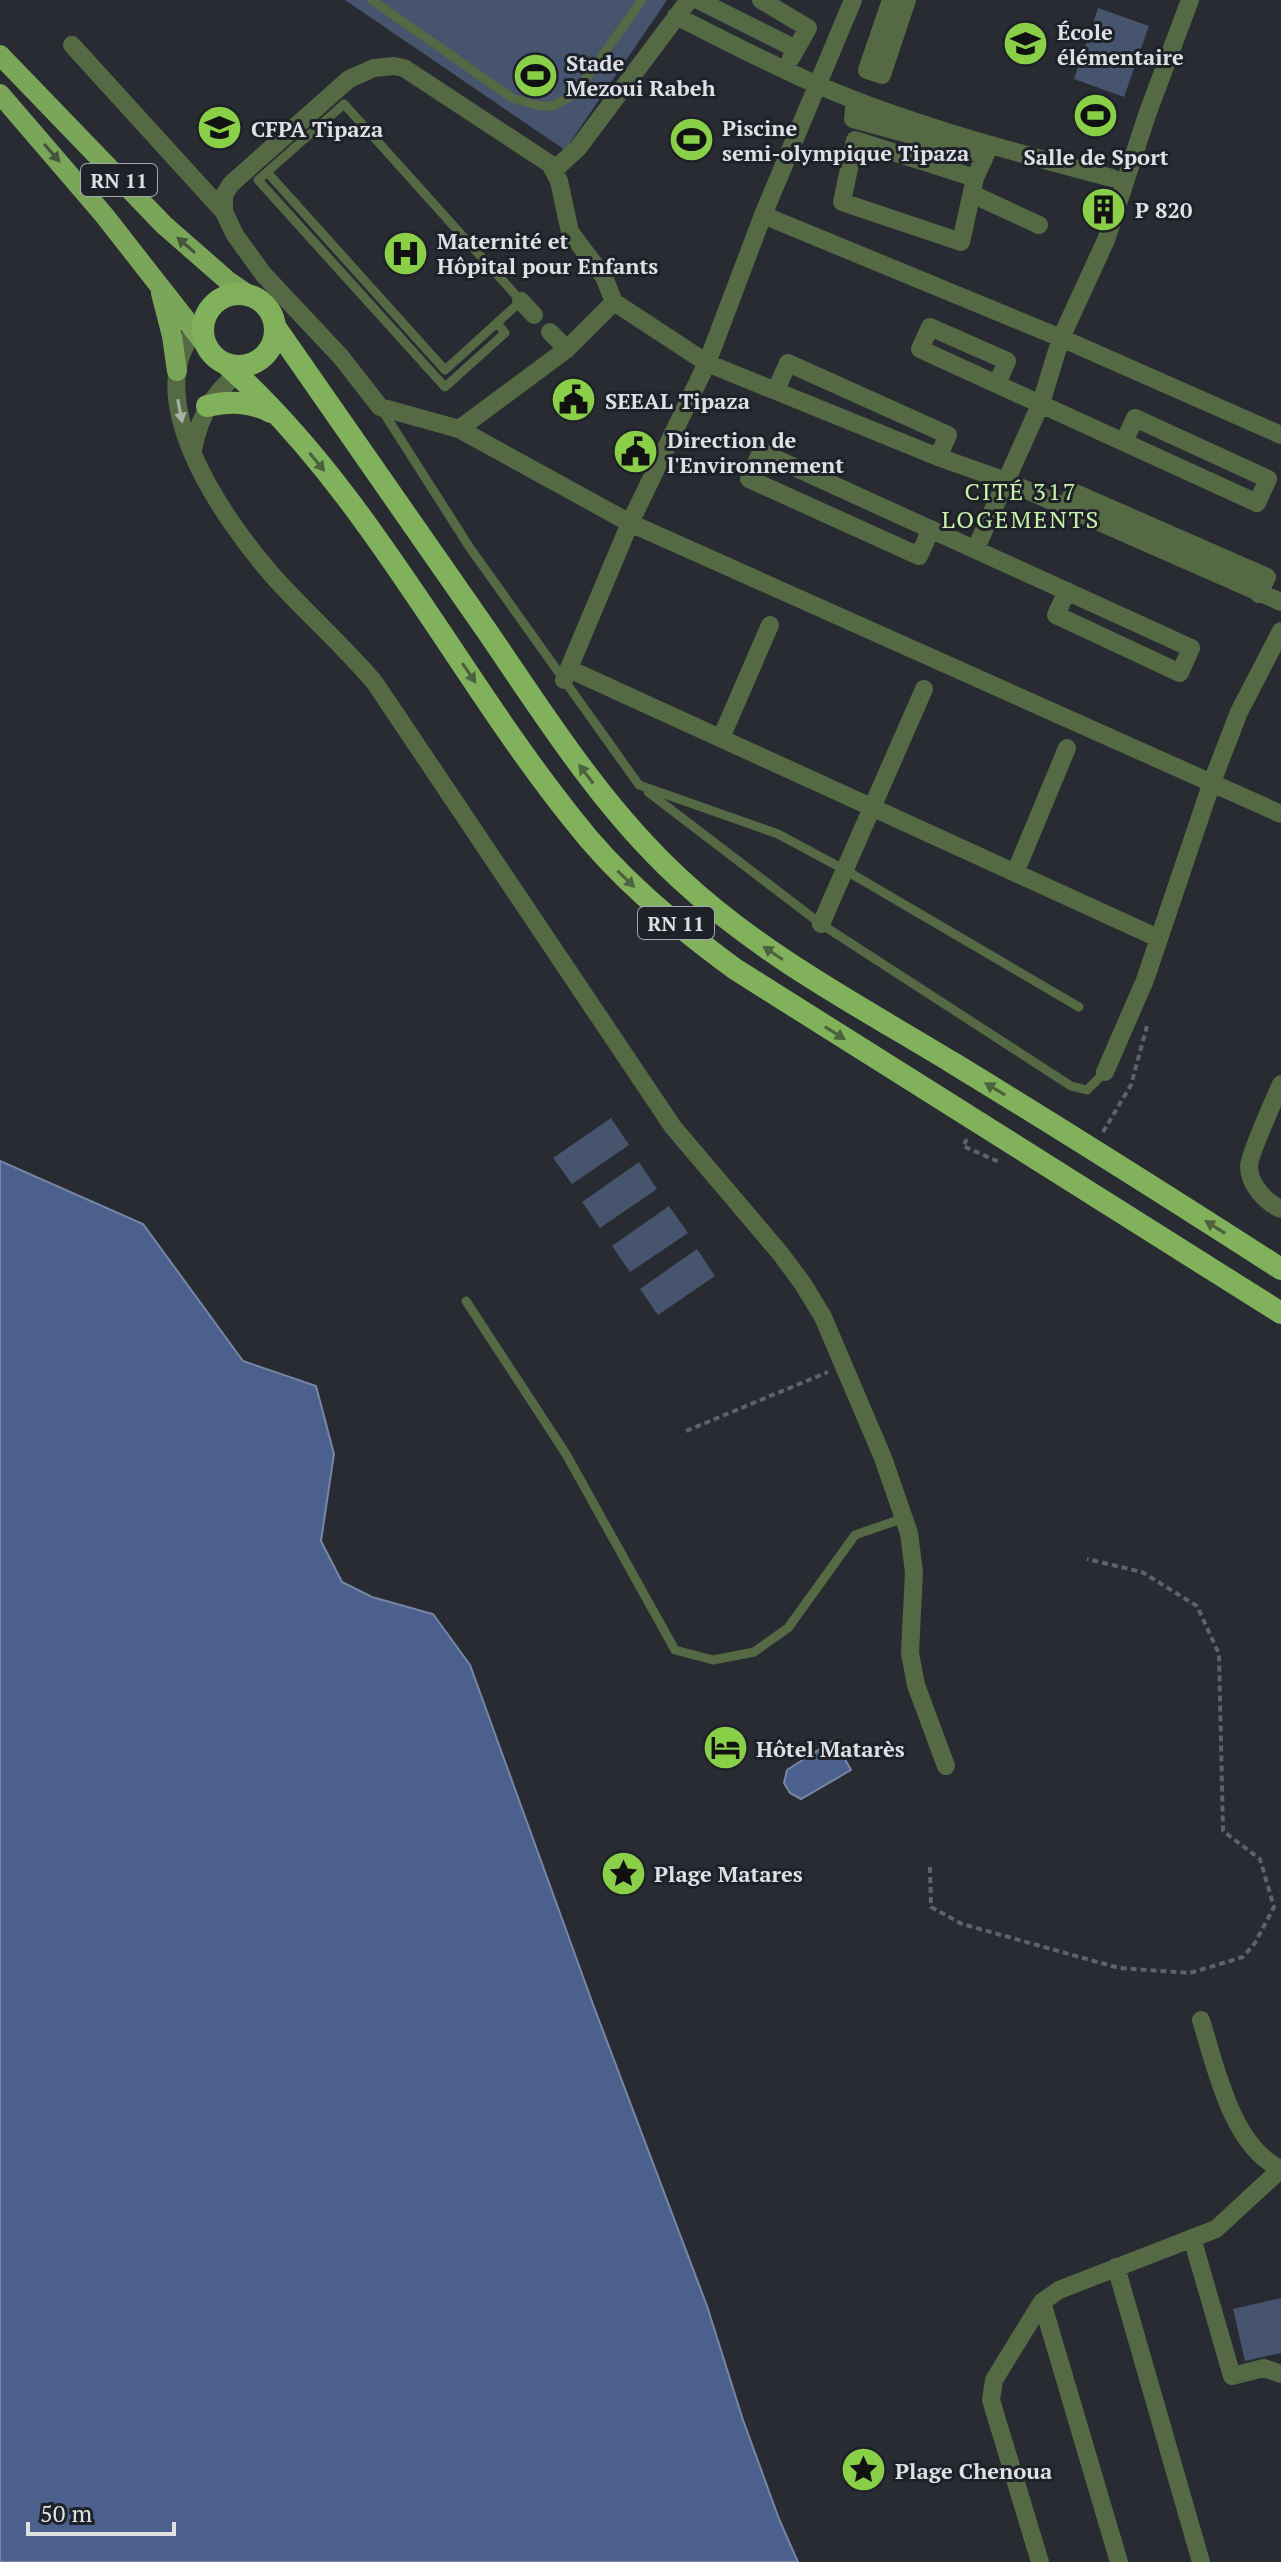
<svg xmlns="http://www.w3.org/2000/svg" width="1281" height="2562" font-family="'PT Serif',serif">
<rect width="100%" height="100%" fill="#282b31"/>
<!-- green -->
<path fill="#47546e" d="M345,0H667L565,150Z
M1098,8L1149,26L1124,97L1074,79Z
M611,1118L629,1145L572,1184L553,1158Z
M639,1162L657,1189L600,1228L582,1202Z
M669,1206L688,1233L630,1272L612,1246Z
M697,1249L715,1276L658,1315L640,1289Z
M1281,2298V2353L1245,2361L1233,2309Z"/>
<!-- water -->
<path fill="#4b608c" stroke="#7786a6" stroke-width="2" d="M0,1161L143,1224L243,1361L316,1386L334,1454L321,1541L342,1582L372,1597L433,1614L470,1665L594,2007L707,2306L743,2420L779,2519L798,2562H0Z
M834,1740L851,1770L801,1799L790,1793L784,1783L787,1770Z"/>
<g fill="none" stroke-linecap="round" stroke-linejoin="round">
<!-- path -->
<path stroke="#606268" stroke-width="4" stroke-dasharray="6 4" stroke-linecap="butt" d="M1103,1132L1131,1085L1147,1026
M967,1139L963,1146L999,1162
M686,1431L828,1372
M930,1867L931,1907L962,1924L1119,1968L1190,1973L1243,1957L1255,1943L1274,1907L1260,1859L1223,1831L1219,1654L1197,1606L1142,1572L1087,1559"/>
<!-- service -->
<path stroke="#546944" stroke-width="9" d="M372,0L512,98L540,106H553L575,94L642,0
M267,172L445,370L521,301L344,104L258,180L445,387L505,333L497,323
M382,410L470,548L639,785L778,834L845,870L1079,1007
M648,792L821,924L1071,1086L1087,1090L1105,1072
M466,1301L566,1454L675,1650L713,1660L754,1652L788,1628L855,1535L904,1518"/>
<!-- minor -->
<path stroke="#546944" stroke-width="18" d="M698,0L796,49
M761,0L808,28L791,58
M891,0L867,70L882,75L907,0
M676,16C724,40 771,65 820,86C914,126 1014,152 1112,178
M72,45L224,212L235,235L264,275L341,357L380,407L459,429L630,523L707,363L763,215L853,0
M855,100L853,119L985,155
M554,170L578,148L689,0
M975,178L855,140L842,202L961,242L975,178L990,145
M972,194L1039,225
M224,212V195L231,184L349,79L374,68L394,66L404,68L550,164L559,181L570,232L604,277L614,302
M763,215L1061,338L1281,435
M521,301L534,315
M204,322C129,388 225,521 273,576C306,613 343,645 375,683L673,1127L780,1253L803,1284L823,1317L883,1458L909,1533L914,1572L910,1653L916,1685L946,1766
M550,332L567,349
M997,384L1007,361L930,327L920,349L1257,503L1268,479L1135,418L1124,442
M776,390L788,363L948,435L938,457
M459,429L567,349L614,302L707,363L938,457L1006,481L1281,602
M193,450C200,412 217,386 250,365
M1066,509L1073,492L1267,577L1259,594
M931,529L919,556L749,479L761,452L1191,648L1180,673L1056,615L1067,591
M976,548L1041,403L1061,338L1106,240L1148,112L1190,0
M569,669L1158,938
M564,680L630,523L1281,814
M721,738L770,625
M1015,873L1067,748
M821,924L924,689
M1105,1072L1145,980L1212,782L1239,712L1281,631
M1281,1084C1275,1098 1249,1155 1249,1166C1249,1184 1265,1202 1281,1209
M1201,2020C1216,2068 1232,2147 1281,2169
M1192,2238L1232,2376L1264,2368L1281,2374
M1116,2267L1201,2562
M1042,2302L1119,2562
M1040,2562L991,2400L994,2380L1042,2302L1059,2290L1216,2229L1281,2169"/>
<!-- primary -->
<path stroke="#7ba559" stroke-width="20" d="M0,55L164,225L228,281L247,294
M0,94L104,215L208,348
M161,293L172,336L177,371"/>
<!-- trunk -->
<path stroke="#82b15c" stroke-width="22" d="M203 330a36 36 0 1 1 72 0a36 36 0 1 1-72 0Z
M276,328C348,430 419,532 489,634C547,719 603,808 679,878C760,954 859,1006 953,1063C1063,1130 1172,1199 1281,1269
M226,364C368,491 453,669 571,817C617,877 674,924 735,969L1281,1313
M207,406C230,401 250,401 271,412"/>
</g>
<!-- one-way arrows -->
<defs><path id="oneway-solid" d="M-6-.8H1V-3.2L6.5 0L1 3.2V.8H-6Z" transform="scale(2)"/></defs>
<g fill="#43563b">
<use href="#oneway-solid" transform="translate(52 153) rotate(49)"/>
<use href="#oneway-solid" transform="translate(186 245) rotate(-139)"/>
</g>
<use fill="#a7b0a4" href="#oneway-solid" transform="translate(180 411) rotate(79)"/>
<g fill="#4b623f">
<use href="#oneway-solid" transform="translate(317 462) rotate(51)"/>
<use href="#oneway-solid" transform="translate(469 673) rotate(56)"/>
<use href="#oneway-solid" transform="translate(586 774) rotate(-127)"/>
<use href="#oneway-solid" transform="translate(626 879) rotate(44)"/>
<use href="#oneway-solid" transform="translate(773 953) rotate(-146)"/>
<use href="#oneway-solid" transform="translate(835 1033) rotate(32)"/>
<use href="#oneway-solid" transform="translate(995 1089) rotate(-149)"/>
<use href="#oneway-solid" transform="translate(1215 1227) rotate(-148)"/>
</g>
<!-- icons -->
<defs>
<symbol id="school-disc" viewBox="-11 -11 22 22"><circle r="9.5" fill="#89cf48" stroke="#1e2127"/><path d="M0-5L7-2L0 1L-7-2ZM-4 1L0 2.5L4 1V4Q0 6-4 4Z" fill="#111"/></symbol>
<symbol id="stadium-disc" viewBox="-11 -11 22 22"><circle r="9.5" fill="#89cf48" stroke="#1e2127"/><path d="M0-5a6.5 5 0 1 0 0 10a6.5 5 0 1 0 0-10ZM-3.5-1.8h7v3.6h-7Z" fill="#111"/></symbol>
<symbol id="building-disc" viewBox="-11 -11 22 22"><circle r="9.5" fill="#89cf48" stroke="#1e2127"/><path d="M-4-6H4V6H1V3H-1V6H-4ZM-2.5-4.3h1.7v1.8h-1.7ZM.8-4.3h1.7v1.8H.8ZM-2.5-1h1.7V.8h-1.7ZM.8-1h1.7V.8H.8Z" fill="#111"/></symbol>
<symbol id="hospital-disc" viewBox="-11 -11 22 22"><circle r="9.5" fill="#89cf48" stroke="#1e2127"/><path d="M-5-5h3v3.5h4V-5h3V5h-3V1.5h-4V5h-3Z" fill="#111"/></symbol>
<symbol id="civic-disc" viewBox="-11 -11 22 22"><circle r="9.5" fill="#89cf48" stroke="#1e2127"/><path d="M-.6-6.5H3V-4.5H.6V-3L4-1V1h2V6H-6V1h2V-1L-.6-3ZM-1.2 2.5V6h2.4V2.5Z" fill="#111"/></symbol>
<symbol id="hotel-disc" viewBox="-11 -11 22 22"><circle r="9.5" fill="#89cf48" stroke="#1e2127"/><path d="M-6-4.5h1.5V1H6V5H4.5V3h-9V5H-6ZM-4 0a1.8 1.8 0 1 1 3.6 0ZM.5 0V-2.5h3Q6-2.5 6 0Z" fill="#111"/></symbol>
<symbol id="sight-disc" viewBox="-11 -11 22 22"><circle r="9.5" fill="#89cf48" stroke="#1e2127"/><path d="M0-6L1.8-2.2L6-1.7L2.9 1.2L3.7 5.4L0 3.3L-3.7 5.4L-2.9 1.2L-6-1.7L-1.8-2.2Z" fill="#111"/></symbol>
</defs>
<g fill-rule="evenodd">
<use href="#school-disc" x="1000" y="18" width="51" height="51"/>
<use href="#stadium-disc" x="510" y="50" width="51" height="51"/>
<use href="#stadium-disc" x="1070" y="90" width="51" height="51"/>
<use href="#school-disc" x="194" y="102" width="51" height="51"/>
<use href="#stadium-disc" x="666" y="114" width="51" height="51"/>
<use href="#building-disc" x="1078" y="184" width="51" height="51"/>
<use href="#hospital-disc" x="380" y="228" width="51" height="51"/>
<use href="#civic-disc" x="548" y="374" width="51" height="51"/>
<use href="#civic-disc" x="610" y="426" width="51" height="51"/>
<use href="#hotel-disc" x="700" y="1722" width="51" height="51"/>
<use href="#sight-disc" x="598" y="1848" width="51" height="51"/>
<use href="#sight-disc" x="838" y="2444" width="51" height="51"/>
</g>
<g text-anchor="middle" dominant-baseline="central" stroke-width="6" stroke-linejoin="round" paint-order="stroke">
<!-- shield labels -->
<g fill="#1e2127" stroke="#a4a7ab" stroke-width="2">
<rect x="81" y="164" width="76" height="32" rx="6"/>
<rect x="638" y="907" width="76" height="32" rx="6"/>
</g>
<g font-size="20" font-weight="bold" fill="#dee0e4">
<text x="119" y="180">RN 11</text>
<text x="676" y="923">RN 11</text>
</g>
<!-- poi labels -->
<g font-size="22" font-weight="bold" fill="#dee0e4" stroke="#1e2127" text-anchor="start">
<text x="1057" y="31">École<tspan x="1057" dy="25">élémentaire</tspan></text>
<text x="566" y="62">Stade<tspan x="566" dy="25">Mezoui Rabeh</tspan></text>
<text x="722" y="127">Piscine<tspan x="722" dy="25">semi-olympique Tipaza</tspan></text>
<text x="251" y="128">CFPA Tipaza</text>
<text x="1096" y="156" text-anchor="middle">Salle de Sport</text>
<text x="1135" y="209">P 820</text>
<text x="437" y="240">Maternité et<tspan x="437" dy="25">Hôpital pour Enfants</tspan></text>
<text x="605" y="400">SEEAL Tipaza</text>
<text x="667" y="439">Direction de<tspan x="667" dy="25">l'Environnement</tspan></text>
<text x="756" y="1748">Hôtel Matarès</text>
<text x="654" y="1873">Plage Matares</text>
<text x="895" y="2470">Plage Chenoua</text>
</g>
<!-- neighbourhood labels -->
<g font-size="24" letter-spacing="2" fill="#caf2ad" stroke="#1e2127">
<text x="1021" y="491">CITÉ 317<tspan x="1021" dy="28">LOGEMENTS</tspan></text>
</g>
</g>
<!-- scale -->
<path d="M28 2522v12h146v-12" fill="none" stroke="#dee0e4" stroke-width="4"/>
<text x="40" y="2522" font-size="24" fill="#dee0e4" stroke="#1e2127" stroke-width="6" paint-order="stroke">50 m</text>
</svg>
